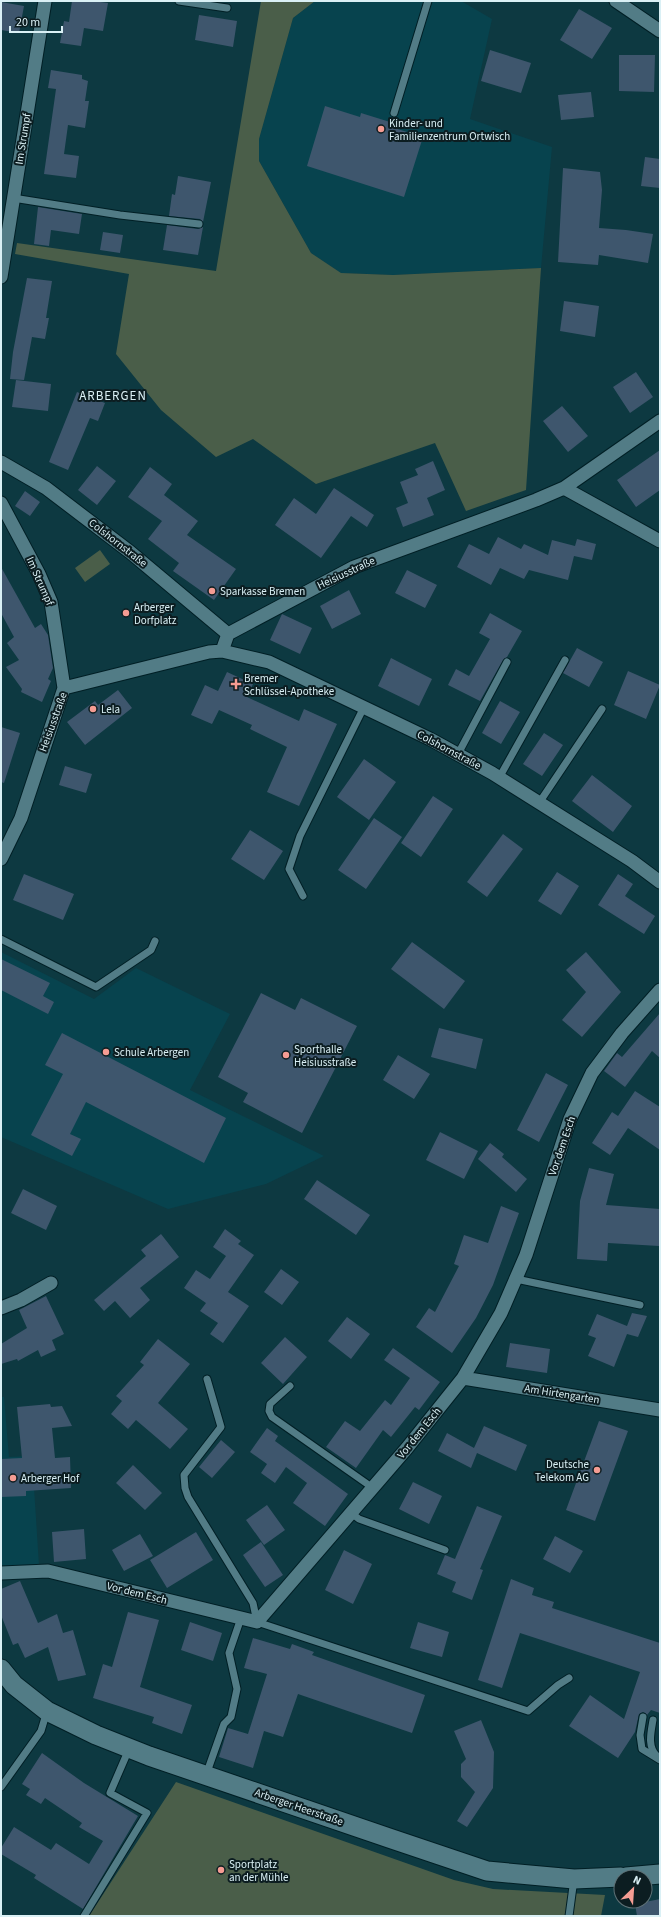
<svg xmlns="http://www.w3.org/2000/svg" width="661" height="1917" font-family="'Source Sans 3',sans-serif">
<rect width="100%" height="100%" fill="#0d3941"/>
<!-- built -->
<path fill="#07434e" d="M315,1H461L492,19L470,119L552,147L541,268L393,275L341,273L311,253L259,161V139L293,18Z
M1,952L94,999L136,968L230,1014L190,1090L324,1156L266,1184L168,1209L1,1137Z
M1,1397H4L9,1457L32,1456L39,1565L1,1568Z"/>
<!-- green -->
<path fill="#4a5e49" d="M261,1H315L293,18L259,139V161L311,253L341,273L393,275L541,268L526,490L466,511L435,443L316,484L253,439L216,457L161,410L116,354L129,274L15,254L17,243L216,271Z
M100,550L110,564L85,582L75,568Z
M176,1782L454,1880L493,1889L605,1895L601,1916H89Z"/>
<!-- building -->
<path fill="#3e566d" d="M72,1H93L108,3L103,31L84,28L81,46L60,43L64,21L69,22Z
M1,2L24,6L19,33L1,30Z
M579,9L612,28L592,59L560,40Z
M199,15L237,21L233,47L195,40Z
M490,50L531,63L521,93L481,81Z
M619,55H655L654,92L619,91Z
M51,70L82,75V79L88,81L85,101H89L85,128L68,125L64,154L79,156L76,178L44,174L56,89L48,88Z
M591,92L594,117L561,120L558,95Z
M325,106L360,117L361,113L390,122L388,126L423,137L404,197L307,166Z
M645,157L660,159V188L641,186Z
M563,168L600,172L602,190L599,228L626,230L653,234L648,263L599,255L598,265L558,262Z
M178,176L211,182L203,222L200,219L169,216L172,194L175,195Z
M38,207L82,214L79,234L51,230L49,246L34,244Z
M167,225L198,229L203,227L198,255L163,250Z
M103,232L123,235L120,253L100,250Z
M27,278L52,281L46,318H49L45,339L32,337L24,380L10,379L13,352Z
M564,301L599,306L595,337L560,331Z
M636,372L653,397L630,413L613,387Z
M16,380L51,384L48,411L12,407Z
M77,392L105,403L98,421L90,418L68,470L49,462Z
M562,406L588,436L568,452L543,421Z
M660,450V490L636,507L617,480Z
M433,461L445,490L427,498L434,515L403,527L396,508L408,503L400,482L418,475L415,469Z
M97,466L116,481L97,505L78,490Z
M150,467L172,484L164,495L198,521L187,535L236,569L214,600L173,571L179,563L148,539L162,521L128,497Z
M334,488L374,515L367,527L351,516L321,558L275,525L294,498L316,514Z
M25,491L40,502L30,516L15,506Z
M498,537L521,549L524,544L548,555L552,540L575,546L577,539L596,544L592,560L574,556L568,580L529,570L524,579L500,568L491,585L457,567L469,544L489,554Z
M1,567L35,628L41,624L48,635L53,668L48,679L51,681L42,702L21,692L22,689L6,667L19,660L7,643L14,637L1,613Z
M407,570L437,585L425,608L395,593Z
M349,590L361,614L332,629L320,606Z
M490,613L522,631L507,657L503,660L480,701L448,685L456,669L469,676L490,639L479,633Z
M282,614L312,628L300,654L270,640Z
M577,648L603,662L589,687L563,673Z
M391,658L432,679L419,706L378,686Z
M628,671L660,685L646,719L614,705Z
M227,672L253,684L247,697L299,721L304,709L337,724L299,806L267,792L287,747L250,729L252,725L219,710L212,724L191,715L205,685L218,691Z
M118,690L132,708L85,745L67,722L95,701L98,705Z
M500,701L520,712L501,744L482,733Z
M1,727L20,733L4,783L1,782Z
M544,733L563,745L542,776L523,764Z
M364,759L396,782L369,820L337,797Z
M65,766L92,774L86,793L59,785Z
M592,775L632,806L613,832L572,801Z
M433,796L453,809L421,857L401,843Z
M374,818L402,837L366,889L338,870Z
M250,830L283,851L264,880L231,859Z
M503,834L523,849L487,897L467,882Z
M557,872L579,886L561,915L538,901Z
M24,874L74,894L63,920L13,900Z
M618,874L633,884L625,896L655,916L644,934L598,905Z
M412,942L465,981L444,1009L391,969Z
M586,952L621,992L582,1037L562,1020L586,992L566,970Z
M1,959L50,983L43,996L54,1002L48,1014L1,990Z
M261,993L295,1010L301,998L357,1026L302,1133L243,1102L248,1093L218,1077Z
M660,1013V1058L652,1051L625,1087L604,1071L617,1053L622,1057Z
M439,1028L483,1039L476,1069L431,1057Z
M62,1033L226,1118L204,1163L86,1102L70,1134L81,1139L72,1156L31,1135L63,1074L45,1065Z
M398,1055L430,1074L414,1099L383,1080Z
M546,1073L568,1085L539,1142L517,1130Z
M635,1091L660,1107V1150L628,1128L610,1155L592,1143L612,1112L618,1116Z
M440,1132L478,1151L464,1179L426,1160Z
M490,1143L504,1154L502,1157L527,1179L516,1192L478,1159Z
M589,1168L614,1174L606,1205L660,1209L659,1246L608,1243L607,1261L577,1259L580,1201Z
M317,1180L370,1215L356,1235L304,1199Z
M23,1189L57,1206L46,1230L11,1213Z
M501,1206L519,1213L493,1285L476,1318L452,1353L416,1327L429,1308L435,1312L459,1266L454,1264L464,1235L488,1243Z
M225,1229L241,1241L238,1244L254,1255L228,1292L249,1306L223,1343L210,1334L218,1323L200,1311L206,1303L184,1288L196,1270L210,1279L226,1256L213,1247Z
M161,1234L179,1257L140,1288L150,1300L130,1318L115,1301L104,1311L94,1300L146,1256L141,1250Z
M281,1269L299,1282L282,1305L264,1292Z
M46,1296L64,1334L52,1340L56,1350L41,1357L38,1350L18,1361L17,1359L1,1364V1344L27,1328L19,1310Z
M632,1313L647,1316L638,1337L627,1334L614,1367L588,1356L596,1338L588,1335L597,1314L627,1326Z
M347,1317L370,1334L351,1359L328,1341Z
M285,1337L307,1357L283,1384L261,1363Z
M158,1339L190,1364L158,1403L188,1429L170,1449L136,1420L128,1429L111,1414L122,1401L116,1396L144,1365L140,1362Z
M510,1343L550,1349L547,1373L506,1367Z
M393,1348L440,1382L419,1410L415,1407L391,1437L383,1430L356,1468L326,1447L345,1421L360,1431L385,1400L391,1405L410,1378L384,1360Z
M50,1404L51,1407L62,1406L72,1426L52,1428L55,1458L70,1457L71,1488L26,1491V1496L1,1497V1459L22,1458L17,1407Z
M599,1421L628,1431L595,1521L566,1510Z
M484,1426L527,1445L516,1471L477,1453L471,1468L438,1451L447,1433L474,1448Z
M267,1428L278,1436L275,1441L348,1494L325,1526L293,1503L307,1483L286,1467L275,1483L261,1473L267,1464L250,1452Z
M221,1440L235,1452L212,1478L199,1467Z
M133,1465L162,1493L145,1510L116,1483Z
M413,1482L442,1496L429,1524L399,1509Z
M267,1505L285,1530L264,1545L246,1520Z
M477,1506L502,1516L480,1569L483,1570L472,1600L452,1592L456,1582L437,1574L445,1555L455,1559Z
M84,1529L86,1559L54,1562L52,1532Z
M196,1532L213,1560L167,1588L150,1560Z
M140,1534L153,1556L124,1571L112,1550Z
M555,1536L583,1551L570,1573L543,1559Z
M261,1542L283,1575L265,1587L243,1555Z
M344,1550L372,1564L353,1604L325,1590Z
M511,1579L534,1588L532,1595L554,1602L552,1608L660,1643V1713L651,1710L647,1715L643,1712L639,1714L635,1732L618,1758L569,1726L590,1695L624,1719L640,1672L520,1633L502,1688L478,1680Z
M20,1581L38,1623L57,1614L63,1633L73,1630L86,1675L58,1681L48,1647L25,1658L18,1643L13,1645L1,1615V1589Z
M128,1612L159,1620L140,1687L192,1705L182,1734L152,1723L154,1717L93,1698L103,1664L112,1667Z
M190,1622L222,1633L213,1661L181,1650Z
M418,1622L449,1632L442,1657L410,1648Z
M253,1638L290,1649L292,1644L314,1652L312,1655L425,1695L412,1733L298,1694L283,1737L264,1731L253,1768L219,1757L228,1728L248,1734L267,1674L244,1668Z
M481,1720L494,1752L493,1788L467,1827L457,1821L475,1792L461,1777V1764L466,1759L454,1731Z
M42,1753L84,1783L138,1816L83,1909L34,1878L36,1875L1,1854V1848L14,1827L51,1850L56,1843L89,1864L103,1841L79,1827L82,1823L45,1798L41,1804L26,1795L30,1789L22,1784Z
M660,1899V1916H637L635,1904Z"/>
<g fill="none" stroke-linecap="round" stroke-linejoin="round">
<defs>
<path id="service" d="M179,1L227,8
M394,113L428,1
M13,198L120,215L199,224
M458,754L507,662
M499,778L565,660
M539,803L602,709
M303,896L289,869L300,836L364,707
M1,939L96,987L151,950L155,941
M516,1279L640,1305
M207,1379L221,1427L184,1475L185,1488L188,1497L253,1603L257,1622L528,1711L558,1685L569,1678
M290,1386L270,1404L269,1411L272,1417L373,1488
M351,1513L359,1519L445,1550
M643,1717L640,1735L642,1749L660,1760
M653,1720C651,1732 647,1747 657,1756
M206,1775L224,1724L231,1717L237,1689L229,1653L241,1618
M1,1787L41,1731L47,1711
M84,1916L147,1813L110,1793L129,1749
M569,1916L574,1879"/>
<path id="minor" d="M616,1L660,31
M1,277L45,1
M1,462L46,488L130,552L228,634
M564,488L660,541
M1,503L39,574L51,602L64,688L21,818L1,859
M222,651L228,634L354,567L536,500L564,488L660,421
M64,688L209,652L222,651L269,662L430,739L492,773L632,861L660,882
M1,1308L21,1300L51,1283
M463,1378L660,1410
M1,1573L48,1571L257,1622L407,1448L463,1378L501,1313L526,1255L570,1119L592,1073L622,1033L660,990"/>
<path id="secondary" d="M1,1669L14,1685L47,1711L96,1735L149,1756L389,1838L487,1871L574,1879L621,1877
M626,1877L660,1874"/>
</defs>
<!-- service casing -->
<use href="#service" stroke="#001f25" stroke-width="9"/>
<!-- minor casing -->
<use href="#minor" stroke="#001f25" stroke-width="15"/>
<!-- secondary casing -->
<use href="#secondary" stroke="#001f25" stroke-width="21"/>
<!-- service -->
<use href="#service" stroke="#527c86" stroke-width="7"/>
<!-- minor -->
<use href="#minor" stroke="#527c86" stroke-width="13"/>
<!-- secondary -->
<use href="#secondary" stroke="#527c86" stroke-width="19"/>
</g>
<!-- markers -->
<g fill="#f59c93" stroke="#0c1d21" stroke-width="1.5">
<circle cx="381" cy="129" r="4"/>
<circle cx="212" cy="591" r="4"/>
<circle cx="126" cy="613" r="4"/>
<path d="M234 678h4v4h4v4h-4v4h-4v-4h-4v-4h4z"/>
<circle cx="93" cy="709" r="4"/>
<circle cx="106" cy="1052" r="4"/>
<circle cx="286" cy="1055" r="4"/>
<circle cx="597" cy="1470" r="4"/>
<circle cx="13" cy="1478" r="4"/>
<circle cx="221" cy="1870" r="4"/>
</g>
<g text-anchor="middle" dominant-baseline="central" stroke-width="4" stroke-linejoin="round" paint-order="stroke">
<!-- poi labels -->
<g font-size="11" fill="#daf0f5" stroke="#0c1d21" text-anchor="start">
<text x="389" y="123">Kinder- und<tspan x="389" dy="13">Familienzentrum Ortwisch</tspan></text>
<text x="220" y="591">Sparkasse Bremen</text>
<text x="134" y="607">Arberger<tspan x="134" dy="13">Dorfplatz</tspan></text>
<text x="244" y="678">Bremer<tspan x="244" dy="13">Schlüssel-Apotheke</tspan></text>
<text x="101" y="709">Lela</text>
<text x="294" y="1049">Sporthalle<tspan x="294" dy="13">Heisiusstraße</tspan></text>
<text x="114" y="1052">Schule Arbergen</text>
<text x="589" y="1464" text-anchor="end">Deutsche<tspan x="589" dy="13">Telekom AG</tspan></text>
<text x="21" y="1478">Arberger Hof</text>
<text x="229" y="1864">Sportplatz<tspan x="229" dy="13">an der Mühle</tspan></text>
</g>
<!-- street labels -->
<g font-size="11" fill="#daf0f5" stroke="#0c1d21">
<text transform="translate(23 139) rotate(-81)">Im Strumpf</text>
<text transform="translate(118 543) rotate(38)">Colshornstraße</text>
<text transform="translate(346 573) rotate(-25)">Heisiusstraße</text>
<text transform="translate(40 581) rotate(66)">Im Strumpf</text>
<text transform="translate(53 722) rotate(-70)">Heisiusstraße</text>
<text transform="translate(449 750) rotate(28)">Colshornstraße</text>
<text transform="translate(562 1146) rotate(-71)">Vor dem Esch</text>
<text transform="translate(562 1394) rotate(9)">Am Hirtengarten</text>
<text transform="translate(419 1433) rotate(-51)">Vor dem Esch</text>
<text transform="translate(137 1593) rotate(14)">Vor dem Esch</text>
<text transform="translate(299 1807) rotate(19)">Arberger Heerstraße</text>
</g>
<!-- quarter labels -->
<g font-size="13" letter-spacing="1" fill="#daf0f5" stroke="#0c1d21">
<text x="113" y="396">ARBERGEN</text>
</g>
</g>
<!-- border -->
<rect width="661" height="1917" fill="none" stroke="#daf0f5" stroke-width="4"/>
<!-- north arrow -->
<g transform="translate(633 1889) rotate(25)"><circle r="19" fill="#0c1d21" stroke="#5e7176"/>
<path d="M0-3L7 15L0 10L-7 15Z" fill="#f59c93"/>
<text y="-6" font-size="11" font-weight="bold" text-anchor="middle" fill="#daf0f5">N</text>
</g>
<!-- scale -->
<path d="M10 26v6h52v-6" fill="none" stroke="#daf0f5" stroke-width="2"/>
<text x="16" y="26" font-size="12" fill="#daf0f5" stroke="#0c1d21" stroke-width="3" paint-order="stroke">20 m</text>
</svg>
